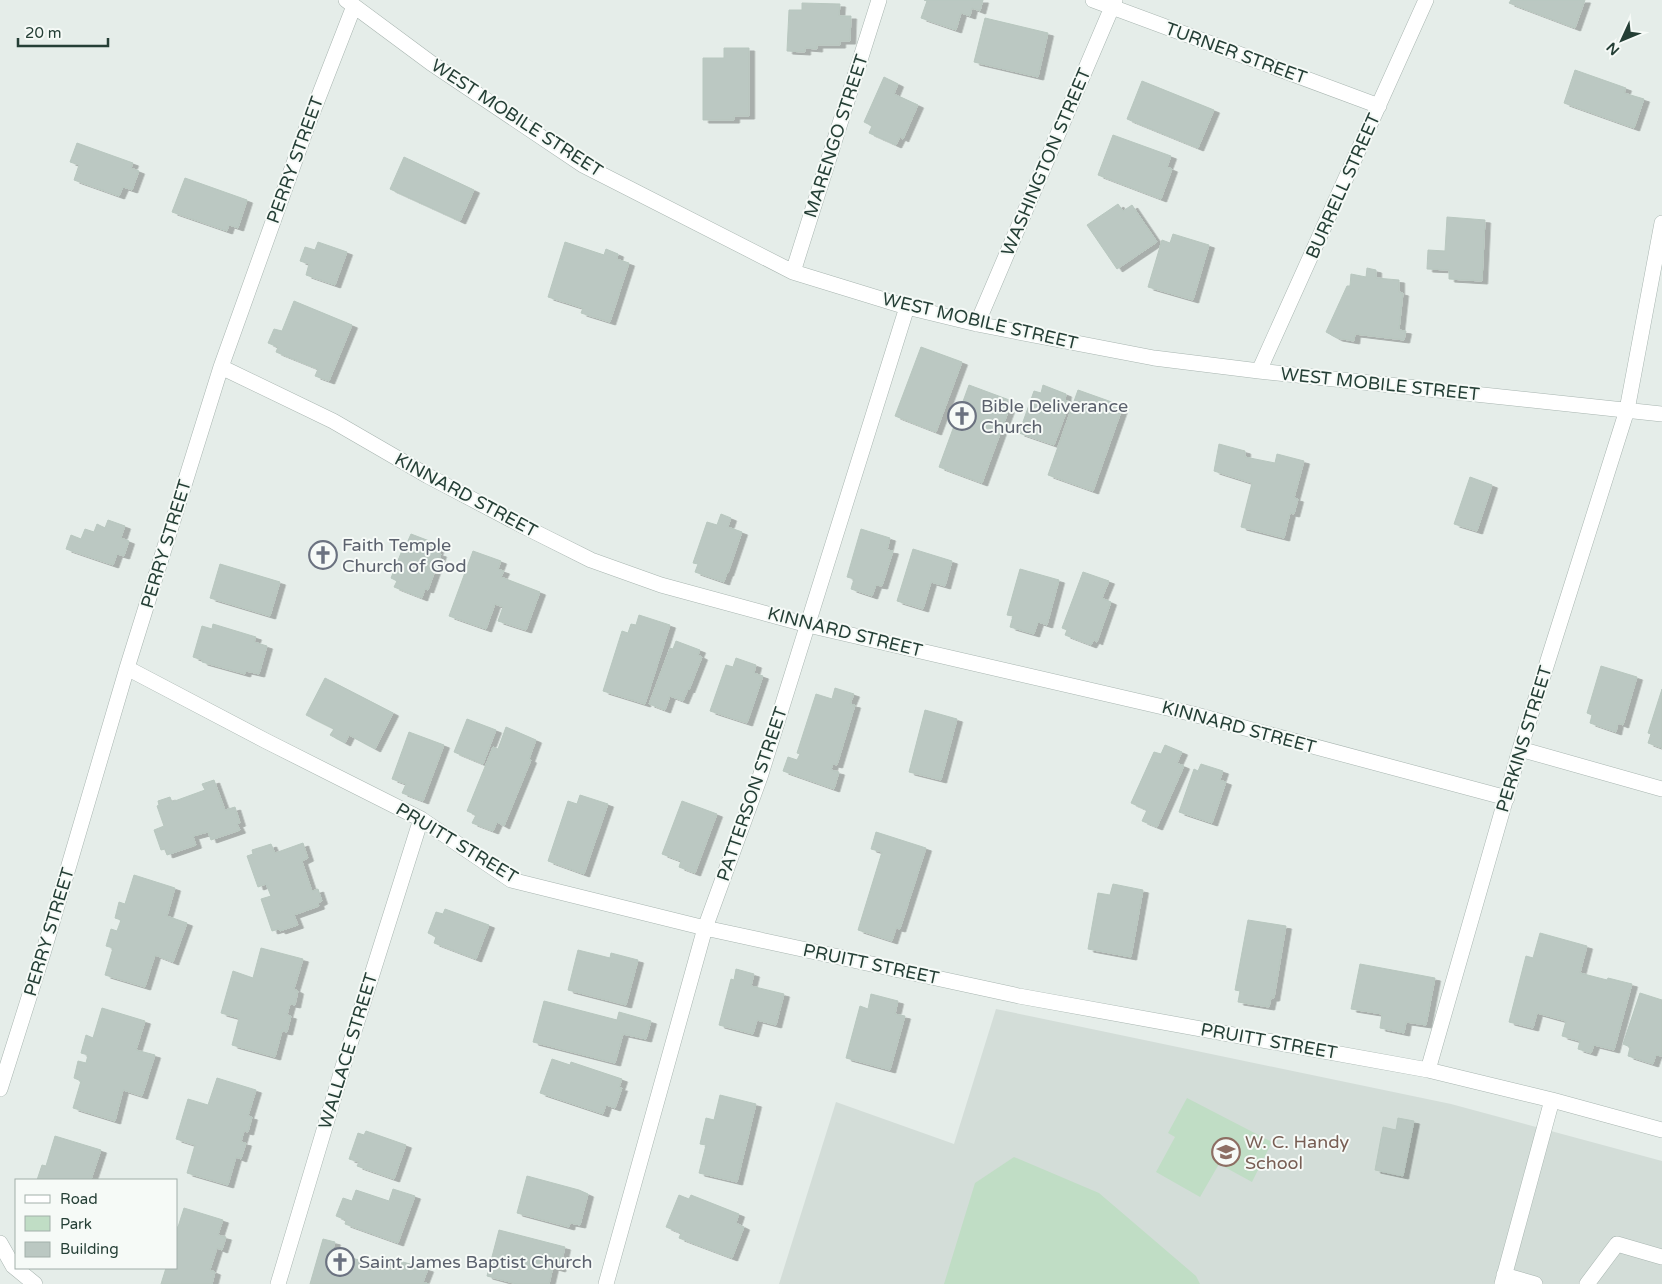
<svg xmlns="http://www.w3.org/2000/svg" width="1662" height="1284" font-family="'Varela Round',sans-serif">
<defs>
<filter id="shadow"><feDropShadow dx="5.5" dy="3" stdDeviation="0" flood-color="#0004"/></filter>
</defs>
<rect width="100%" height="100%" fill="#e5ede9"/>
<!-- built -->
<path fill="#d3ddd8" d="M996,1009L1451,1104L1662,1161V1284H779L836,1102L954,1144Z"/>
<!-- green -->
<path fill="#c0ddc5" d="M1187,1098L1272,1142L1252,1182L1219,1164L1200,1197L1156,1172L1175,1137L1168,1133Z
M1014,1157L1099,1193L1196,1276L1200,1284H944L975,1183Z"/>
<!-- building -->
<path fill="#bbc8c2" stroke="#b8c7bf" filter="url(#shadow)" d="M924,0H983L980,11L972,8L970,16L961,13L956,30L921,18L927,1Z
M1511,0H1585L1575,28L1509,3Z
M802,3L840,4L839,16H851L850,41H840V45H817V49L805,48V52L787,51L789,10H802Z
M985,18L1048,33L1038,77L974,62Z
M724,48H749V116H734V120H703V58H724Z
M1575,70L1626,88L1624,93L1644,99L1634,128L1564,103Z
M884,77L898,84L894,94L918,105L903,139L900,137L896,145L869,133L872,126L864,122Z
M1142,81L1214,110L1198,148L1127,119Z
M1113,135L1171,156L1167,167L1172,169L1161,199L1098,175Z
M77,143L133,163L131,168L139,171L132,190L123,187L119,196L74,180L79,165L70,162Z
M404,157L474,190L460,221L390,189Z
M185,178L247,200L238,228L229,225L227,231L172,212Z
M1118,204L1123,211L1132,205L1157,242L1117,269L1087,225Z
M1447,217L1485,220L1482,281L1449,279V270L1427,269L1428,250L1445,251Z
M1173,234L1209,245L1193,300L1148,287L1162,240L1170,243Z
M318,242L347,252L335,285L306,275L309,264L300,261L305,247L315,250Z
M565,242L604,255L606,249L618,254L617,259L629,263L610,322L581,313L583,308L548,297Z
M1367,268L1376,270V278L1399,280V292L1403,293L1399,330L1406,331L1404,340L1355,334L1354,341L1337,338L1326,332L1347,286H1350L1351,274L1366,277Z
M294,301L352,325L329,381L315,376L318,369L276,352L278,347L268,343L274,329L282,331Z
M921,347L962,362L936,432L895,416Z
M969,385L1012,401L982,483L939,467Z
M1043,385L1066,394L1065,400L1070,402L1054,445L1019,433L1034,391L1041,393Z
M1078,390L1123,406L1093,491L1048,475Z
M1219,444L1245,451V457L1275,463L1277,454L1304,461L1294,498L1298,499L1294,514L1290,513L1284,538L1241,527L1252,483L1214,471Z
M1470,477L1492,485L1477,531L1454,524Z
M721,514L731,518L728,527L742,532L728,573H727L724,582L695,572L698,564L693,563L707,522L717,525Z
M108,520L125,526L121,538L129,541L124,556L117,554L113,565L66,549L71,535L81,539L85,529L94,532L97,524L105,528Z
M861,529L890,538L887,550L893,551L882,586L876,585L872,596L851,589L854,579L847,577Z
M411,534L440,545L437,553L441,554L428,590L425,589L422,598L394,587L397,581L391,578L405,543H407Z
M913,549L952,561L945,586L931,582L923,609L897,601Z
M473,551L501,561L498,569L504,571L501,577L540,592L526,630L498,621L503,607L495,604L486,629L449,616Z
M220,564L280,582L270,616L210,598Z
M1020,569L1059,580L1047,625L1038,622L1034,634L1010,627L1013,616L1007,615Z
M1083,572L1109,581L1102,598L1111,602L1097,642L1094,640L1091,645L1065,635L1067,630L1062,628Z
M639,615L670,625L645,704L603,691L622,631L628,633L631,624L636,625Z
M213,624L256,637L254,642L267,646L259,674L246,671L245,674L202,662V660L193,657L202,626L212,629Z
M676,641L700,650L698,655L702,657L689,690L688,689L683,701L670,696L665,710L649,704L670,648L673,649Z
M736,658L756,665L754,673L763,676L747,723L710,711L726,665L733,667Z
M1601,666L1637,677L1623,725L1618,723L1616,732L1590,723L1592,715L1587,713Z
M325,678L393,713L375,749L349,735L345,743L330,735L334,729L306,715Z
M835,688L854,694L850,704L855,705L837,765L833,764L831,770L839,772L834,789L783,771L788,757L797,760L800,754L797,753L816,694L832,699Z
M1662,689V748L1648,743L1651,734L1648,733Z
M925,710L957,719L941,780L909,772Z
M467,719L496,730L483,764L454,752Z
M506,727L536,740L529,759L531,760L504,826L497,822L493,831L472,823L476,815L467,811L493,747L498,749Z
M409,732L444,745L423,801L402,793L406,784L392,779Z
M1165,745L1182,752L1177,763L1184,766L1157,827L1142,821L1147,810L1131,803L1154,752L1161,754Z
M1201,764L1223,771L1220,780L1226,782L1212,823L1179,812L1194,769L1198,771Z
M214,780L225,810L235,807L240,823L237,824L240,830L211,840L208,832L193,836L196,845L167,855L165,849L161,850L154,830L164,826L157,806L159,805L158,801L170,797L172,802L205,790L202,784Z
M580,795L608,804L584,874L548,861L568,801L577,804Z
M682,801L717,814L695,873L679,867L681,861L662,854Z
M876,832L926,848L900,929L896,928L892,941L858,930L882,852L871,849Z
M303,843L308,858L302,861L312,891L318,889L322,901L318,903L319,906L294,915L298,925L280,931L279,929L272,931L261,899L271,896L266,884L258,887L247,856L253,854L252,850L271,844L275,853Z
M134,875L175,888L167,916L187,923L173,962L155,955L145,987L105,975L113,948L106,946L111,929L117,931L121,920L115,918L119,902L125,904Z
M1113,884L1143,890L1131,957L1088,949L1098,893L1110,895Z
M445,909L489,925L476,959L434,943L436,937L428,933L436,912L443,914Z
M1248,920L1286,926L1274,998H1271L1269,1007L1238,1002L1240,991L1235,990Z
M1540,933L1587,946L1580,973L1607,980L1608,978L1632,984L1614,1050L1594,1045L1591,1053L1578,1049L1580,1041L1562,1036L1566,1021L1537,1013L1533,1028L1509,1022L1526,956L1533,958Z
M261,948L303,959L294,989L298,991L295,1005L290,1004L287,1015L291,1016L287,1032L282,1031L275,1057L232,1045L239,1018L221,1013L233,971L253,978Z
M578,950L610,958L611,953L638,960L626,1005L568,990Z
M1360,964L1435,978L1426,1025L1406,1022L1404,1033L1380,1028L1382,1014L1351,1009Z
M736,969L754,974L751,986L784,994L776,1025L757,1020L753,1034L719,1025L731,979L734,980Z
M1640,993L1662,1000V1056L1656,1055L1653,1064L1628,1056L1630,1047L1623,1044Z
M871,994L898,1001L895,1014L905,1016L890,1070L846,1058L860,1006L868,1009Z
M544,1001L617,1020L619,1012L651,1021L646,1039L623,1034L615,1063L533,1042Z
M102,1008L145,1021L136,1050L155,1055L142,1096L123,1090L115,1121L73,1108L81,1081L74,1078L78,1061L86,1063L88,1055L81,1053L86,1035L93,1038Z
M552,1059L570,1065L571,1062L622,1079L619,1088H622L615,1108L606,1105L603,1114L540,1093Z
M217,1078L256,1090L248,1116L252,1117L248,1132L244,1131L241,1142L246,1143L241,1159L236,1157L228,1185L187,1173L195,1145L176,1139L188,1099L208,1105Z
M720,1095L756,1104L737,1182L699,1173L706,1145L700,1144L706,1118L714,1120Z
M1398,1118L1414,1121L1403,1176L1375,1170L1383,1127L1396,1130Z
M366,1131L406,1145L394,1179L357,1166L359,1162L349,1159L358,1133L364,1135Z
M55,1136L101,1150L91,1180H37L42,1165L46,1166Z
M527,1176L579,1190L588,1194L580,1225L570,1223L569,1227L517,1213Z
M393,1189L415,1196L398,1243L345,1224L346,1220L336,1216L343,1198L352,1201L356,1190L389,1201Z
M679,1195L689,1199L691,1195L739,1214L736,1223L744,1227L732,1258L679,1238L681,1233L666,1227Z
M184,1208L223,1220L218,1235L226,1237L222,1250L217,1248L210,1270L215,1272L212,1284H161L166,1268H176V1227H178Z
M499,1230L565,1247L560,1269L553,1267L549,1284H517L487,1276Z
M323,1239L335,1242L332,1252L382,1267L385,1257L428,1269L423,1282L429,1284H310Z"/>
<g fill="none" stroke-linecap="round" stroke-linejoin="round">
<defs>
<path id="minor" d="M346,0L431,63L583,165L793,272L907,307L977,324L1154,358L1259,371L1662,414
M1093,0L1379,106
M793,272L879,0
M977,324L1115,0
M221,367L333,421L428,476L525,527L591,560L661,585L808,625L1189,713L1507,798
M1259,371L1426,0
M127,668L266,741L421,819L511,880L705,928L1019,996L1428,1070L1552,1100L1662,1130
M1520,749L1662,789
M1428,1070L1520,749L1627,410L1662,223
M0,1089L44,950L127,668L221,367L308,124L354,6
M0,1243L13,1266L35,1284
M1504,1275L1535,1284
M278,1284L345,1060L421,819
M606,1284L705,928L760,777L907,307
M1502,1284L1552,1100
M1587,1284L1617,1244L1662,1257"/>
</defs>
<!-- minor casing -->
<use href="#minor" stroke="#a8b5b0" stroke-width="16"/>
<!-- minor -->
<use href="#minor" stroke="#fff" stroke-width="15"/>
</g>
<!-- icons -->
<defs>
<symbol id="church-ring" viewBox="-11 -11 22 22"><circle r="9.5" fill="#f6faf7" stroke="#6b7280" stroke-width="1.5"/><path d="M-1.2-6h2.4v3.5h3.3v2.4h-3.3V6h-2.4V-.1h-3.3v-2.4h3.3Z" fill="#6b7280"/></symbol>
<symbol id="school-ring" viewBox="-11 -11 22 22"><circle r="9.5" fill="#f6faf7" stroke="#8d6e63" stroke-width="1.5"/><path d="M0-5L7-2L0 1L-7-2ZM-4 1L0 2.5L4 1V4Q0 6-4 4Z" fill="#8d6e63"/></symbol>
</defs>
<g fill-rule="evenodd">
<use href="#church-ring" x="946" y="400" width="32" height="32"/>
<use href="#church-ring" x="307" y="539" width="32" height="32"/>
<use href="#school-ring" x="1210" y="1136" width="32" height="32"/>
<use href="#church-ring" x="324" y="1246" width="32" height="32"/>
</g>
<g text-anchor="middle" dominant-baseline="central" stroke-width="4" stroke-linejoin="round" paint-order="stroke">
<!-- street labels -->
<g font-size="18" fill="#253f36" stroke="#f6faf7">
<text transform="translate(1236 53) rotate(20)">TURNER STREET</text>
<text transform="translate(517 118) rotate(33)">WEST MOBILE STREET</text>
<text transform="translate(836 136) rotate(-72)">MARENGO STREET</text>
<text transform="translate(295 160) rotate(-70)">PERRY STREET</text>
<text transform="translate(1046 162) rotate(-67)">WASHINGTON STREET</text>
<text transform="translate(1343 186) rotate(-66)">BURRELL STREET</text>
<text transform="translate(980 321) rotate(13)">WEST MOBILE STREET</text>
<text transform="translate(1380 384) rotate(6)">WEST MOBILE STREET</text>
<text transform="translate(466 495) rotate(28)">KINNARD STREET</text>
<text transform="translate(166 544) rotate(-73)">PERRY STREET</text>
<text transform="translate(845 632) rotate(14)">KINNARD STREET</text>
<text transform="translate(1239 727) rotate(15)">KINNARD STREET</text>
<text transform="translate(1524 739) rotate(-73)">PERKINS STREET</text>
<text transform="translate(752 794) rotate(-71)">PATTERSON STREET</text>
<text transform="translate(457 843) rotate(31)">PRUITT STREET</text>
<text transform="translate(49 932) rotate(-73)">PERRY STREET</text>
<text transform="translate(871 964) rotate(12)">PRUITT STREET</text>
<text transform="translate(1269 1041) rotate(10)">PRUITT STREET</text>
<text transform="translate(348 1051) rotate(-73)">WALLACE STREET</text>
</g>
<!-- worship labels -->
<g font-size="18" fill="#5b616d" stroke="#f6faf7" text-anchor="start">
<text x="981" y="406">Bible Deliverance<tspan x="981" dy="21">Church</tspan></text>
<text x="342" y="545">Faith Temple<tspan x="342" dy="21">Church of God</tspan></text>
<text x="359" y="1262">Saint James Baptist Church</text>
</g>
<!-- education labels -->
<g font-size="18" fill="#785e54" stroke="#f6faf7" text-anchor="start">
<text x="1245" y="1142">W. C. Handy<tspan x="1245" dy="21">School</tspan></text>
</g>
</g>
<!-- legend -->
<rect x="15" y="1179" width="162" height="90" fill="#f6faf7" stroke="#a2afaa"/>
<rect x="25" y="1195" width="25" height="8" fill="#ffffff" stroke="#a2afaa"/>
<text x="60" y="1204" font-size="15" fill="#253f36">Road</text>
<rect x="25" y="1216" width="25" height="15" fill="#c0ddc5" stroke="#a2afaa"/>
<text x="60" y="1229" font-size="15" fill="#253f36">Park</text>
<rect x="25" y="1242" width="25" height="15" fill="#bbc8c2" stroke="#a2afaa"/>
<text x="60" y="1254" font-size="15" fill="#253f36">Building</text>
<!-- north arrow -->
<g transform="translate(1622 40) rotate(226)" stroke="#f6faf7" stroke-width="4" paint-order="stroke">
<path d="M0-4L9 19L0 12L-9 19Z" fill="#253f36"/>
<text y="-8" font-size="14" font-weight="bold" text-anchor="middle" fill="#253f36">N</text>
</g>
<!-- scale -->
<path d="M18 38v8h90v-8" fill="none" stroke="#253f36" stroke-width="2.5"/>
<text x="25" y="38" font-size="15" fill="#253f36" stroke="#f6faf7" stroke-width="4" paint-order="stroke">20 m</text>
</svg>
